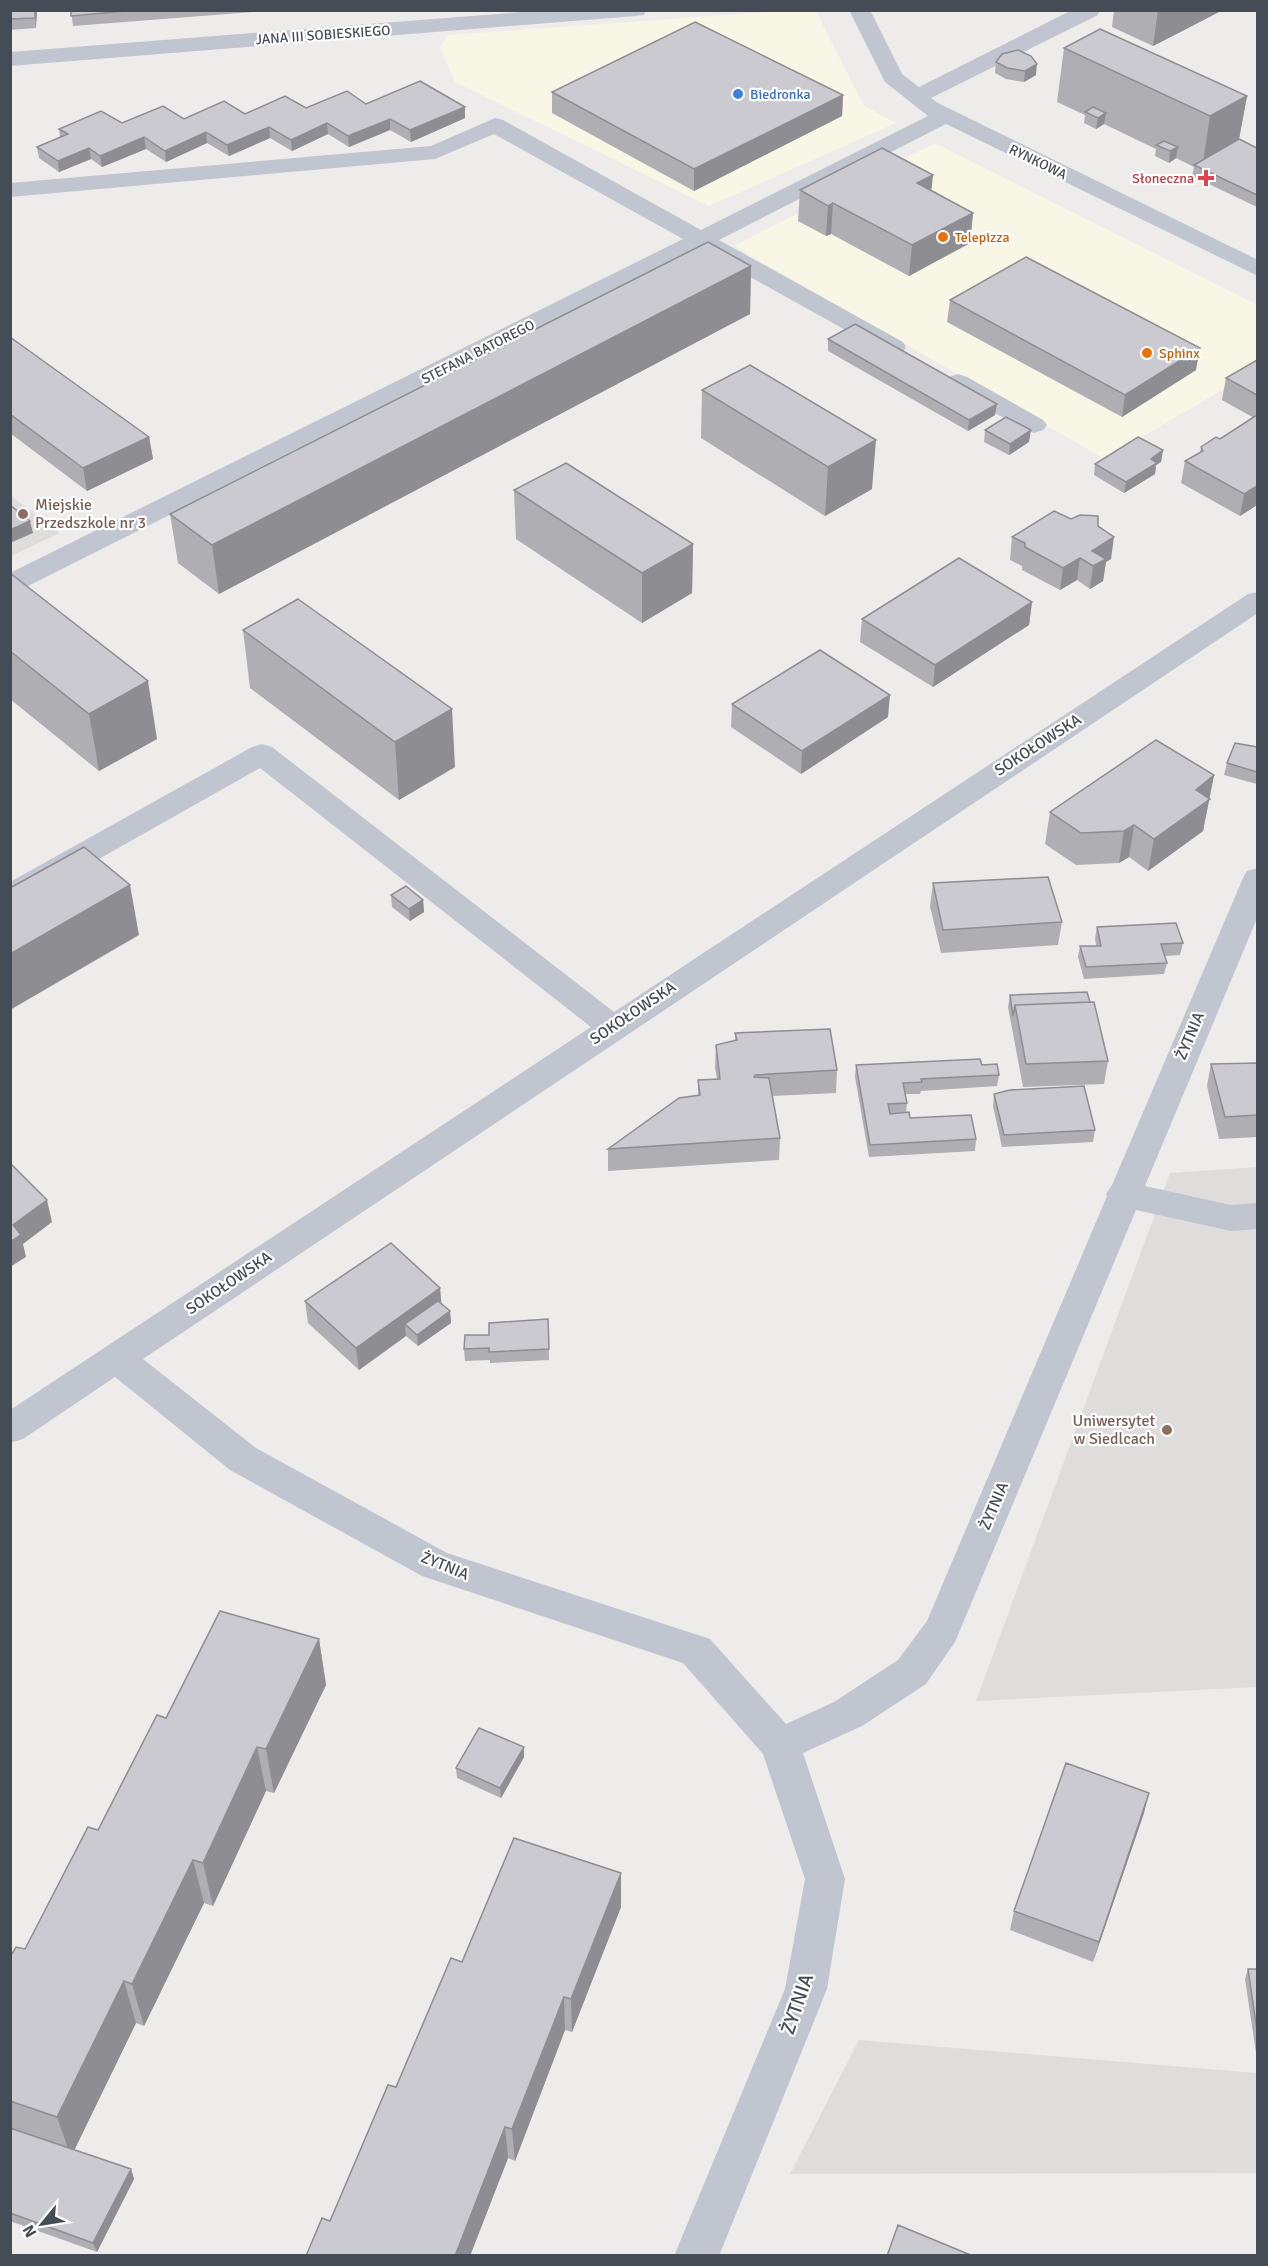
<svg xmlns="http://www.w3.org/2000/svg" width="1268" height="2266" font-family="Signika,sans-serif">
<rect width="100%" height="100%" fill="#eeeceb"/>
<!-- commercial -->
<path fill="#f8f6e5" d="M783,11H816L864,106L896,123L709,206L455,82L440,48L447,35Z
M935,143L1257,305V369L1105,459L734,246Z"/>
<!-- education -->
<path fill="#dfdddc" d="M11,496L60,533L11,556Z
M1257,1167V1687L976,1701L1170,1173Z
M859,2040L1257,2073V2173L790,2174Z"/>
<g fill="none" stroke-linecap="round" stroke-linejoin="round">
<!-- minor -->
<path fill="#c0c5cf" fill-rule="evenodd" d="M548,10H646L644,15L636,16L10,66V52Z
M849,10H870L902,74L919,87L1072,10H1100L1098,15L931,98L938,103L1258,260V276L946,124L719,240L903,342L906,347L903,352L894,354L885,352L700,249L20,590L10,592V573L683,239L494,134L435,159L10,197V183L431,146L495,118L503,120L701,230L928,116L885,82Z
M958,374L967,377L1043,420L1047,425L1043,430L1034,433L1025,430L949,387L945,382L949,377Z
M1258,592V613L143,1359L256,1448L447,1553L710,1639L786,1724L834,1702L898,1660L927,1621L1107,1196L1106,1194L1112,1185L1243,878L1247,871L1258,868V916L1145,1186L1231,1205L1258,1203V1229L1231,1231L1136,1210L955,1642L926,1684L862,1726L803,1753L845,1879L827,1989L719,2256H674L785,1989L805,1879L763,1754L683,1663L422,1576L230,1470L115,1377L23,1439L10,1443V1410L591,1027L260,768L21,903L10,906V882L252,747L262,744L272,747L614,1012L1248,594Z"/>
</g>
<!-- wall -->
<path fill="#aeaeb3" d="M10,10H36V28L10,30Z
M71,10H279L73,26Z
M1114,10H1223L1153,46L1112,27Z
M1064,48L1247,96L1239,139L1257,148V207L1192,176L1194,167L1176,158L1169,163L1155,156L1156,149L1104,124L1096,129L1084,123L1085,115L1057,102Z
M996,62L1036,75L1024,82L1006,79L995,73Z
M552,92L843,95L842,116L694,191L552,113Z
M366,104L465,107V118L411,142L390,130L349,147L328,134L292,151L270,138L229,156L207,143L166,162L146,149L102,167L91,159L59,172L39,158L37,147L60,137L59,129Z
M800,190H932L973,213L970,243L909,276L831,234L826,236L798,221Z
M751,266L750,314L219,594L178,563L170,514Z
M950,300L1196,370L1122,417L947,322Z
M10,337L149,437L153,459L87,491L10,433Z
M828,339L995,415L968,431L828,351Z
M1257,360V505L1240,516L1181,483L1185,461L1200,452L1201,447L1220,439L1254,418L1222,400L1226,378Z
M702,390L872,489L825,516L701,438Z
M985,430L1029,442L1009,455L984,442Z
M1163,450L1161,462L1156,465L1155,474L1124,493L1094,475L1095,464Z
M514,490L693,544L692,593L642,623L516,539Z
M1071,519L1098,526L1111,559L1106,562L1103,581L1090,589L1077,580L1060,590L1022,570V566L1010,560L1012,537Z
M10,573L157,739L99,771L10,699Z
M1032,602L1029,625L933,687L860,642L862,619Z
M243,630L455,767L399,800L250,688Z
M732,704L888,717L801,774L731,727Z
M1257,747V784L1224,775L1227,763Z
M1214,775L1203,831L1148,871L1129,857L1119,863L1076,865L1045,844L1050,812Z
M933,883L1062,922L1058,945L941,953L930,906Z
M391,895L423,900L424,912L410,921L392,907Z
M1097,927L1183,943L1180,955L1165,956L1167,963L1164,974L1084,979L1078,957L1080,946H1096L1095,938Z
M1010,995L1090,1002L1108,1061L1104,1084L1023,1087L1008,1007Z
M735,1033L837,1070L836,1093L772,1096L780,1138L779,1160L608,1171V1149L698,1095V1080L717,1079L715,1068L716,1045L735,1041Z
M1257,1063V1137L1219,1139L1207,1086L1211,1064Z
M856,1065H982L999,1075L997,1086L921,1091L920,1094H905L907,1103L906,1113L910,1118L976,1139L975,1151L869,1157L855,1077Z
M994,1094L1095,1130L1093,1142L1002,1147L993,1106Z
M440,1288L441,1303L450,1311L451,1323L418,1346L406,1336L359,1370L308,1323L305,1301Z
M548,1319L549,1360L490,1363V1360L465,1361L464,1349L489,1335Z
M319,1639L326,1685L274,1793L266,1791L213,1906L204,1903L144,2026L136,2023L74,2150L131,2169L134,2179L97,2252L10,2221V1957L25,1949L166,1718Z
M524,1747V1757L501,1798L457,1778L456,1768Z
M1144,1813L1093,1962L1010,1930L1014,1911Z
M621,1907L572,2032L565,2030L515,2161L508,2158L470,2256H306L330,2221L396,2087L462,1962Z
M1248,1969H1257V2053H1256L1245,1979Z"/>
<!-- shaded-wall -->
<path fill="#8d8d92" d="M35,10H36L37,13L36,28Z
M1158,10H1223L1153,46Z
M1037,64L1036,75L1024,82L1025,71Z
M843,95L842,116L694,191V169Z
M1247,96L1237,150L1202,169L1210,116Z
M465,107V118L411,142L410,130Z
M1106,113L1104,124L1096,129L1098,118Z
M390,119V130L349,147L348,136Z
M327,123L328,134L292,151L291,140Z
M269,127L270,138L229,156L227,145Z
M206,132L207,143L166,162L165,151Z
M144,137L146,149L102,167L100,156Z
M1178,147L1176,158L1169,163L1170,151Z
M89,148L91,159L59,172L58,161Z
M933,175L930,205L917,183Z
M833,203L831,234L826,236L828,206Z
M973,213L970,243L909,276L912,245Z
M751,266L750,314L219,594L212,545Z
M1200,348L1196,370L1122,417L1125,395Z
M997,404L995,415L968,431L969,420Z
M1031,430L1029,442L1009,455L1010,444Z
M149,437L153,459L87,491L83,468Z
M876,440L872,489L825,516L828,467Z
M1163,450L1161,462L1156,465L1155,474L1124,493L1126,482L1151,459Z
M1257,486V505L1240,516L1244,494Z
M30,521L33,533L10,543V530Z
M1114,537L1111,559L1106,562L1103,581L1090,589L1093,566L1092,551Z
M693,544L692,593L642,623V573Z
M1080,558L1077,580L1060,590L1063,568Z
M1032,602L1029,625L933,687L935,665Z
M148,681L157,739L99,771L89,714Z
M890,695L888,717L801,774L802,751Z
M452,709L455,767L399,800L395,742Z
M1214,775L1203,831L1148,871L1154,839L1196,790Z
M1134,825L1129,857L1119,863L1124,831Z
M130,885L139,935L10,1010V954Z
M423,900L424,912L410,921L409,909Z
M47,1200L52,1222L23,1244L26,1257L10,1267V1242L13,1225Z
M440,1288L442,1310L405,1324L406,1336L359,1370L356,1348Z
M450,1311L451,1323L418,1346L417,1335Z
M319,1639L326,1685L274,1793L266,1749Z
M257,1747L266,1791L213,1906L203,1863Z
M524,1747V1757L501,1798L500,1788Z
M1149,1793L1144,1813L1093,1962L1099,1942Z
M193,1860L204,1903L144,2026L132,1984Z
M621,1873V1907L572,2032L571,1999Z
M124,1981L136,2023L71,2157L57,2117Z
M564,1997L565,2030L515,2161L512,2129Z
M505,2127L508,2158L470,2256H455Z
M131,2169L134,2179L97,2252L93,2243Z"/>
<!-- building -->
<path fill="#cacad0" stroke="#8d8d92" stroke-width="1.5" d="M10,10H35V18L10,19Z
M71,10H137L71,16Z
M695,22L843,95L694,169L552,92Z
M1100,29L1247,96L1210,116L1064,48Z
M1018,50L1031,56L1037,64L1025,71L1007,68L996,62L1002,54Z
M420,81L465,107L410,130L390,119L348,136L327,123L291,140L269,127L227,145L206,132L165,151L144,137L100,156L89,148L58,161L37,147L68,134L59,129L101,111L122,123L163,106L184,119L224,101L245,114L285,96L306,108L347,91L366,104Z
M1093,107L1106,113L1098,118L1085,112Z
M1239,139L1257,148V195L1194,165Z
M1164,141L1178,147L1170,151L1156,145Z
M882,148L933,175L917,183L973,213L912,245L833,203L828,206L800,190Z
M708,242L751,266L212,545L170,514Z
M1026,257L1200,348L1125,395L950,300Z
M855,324L997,404L969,420L828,339Z
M10,337L149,437L83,468L10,414Z
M1257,360V395L1226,378Z
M750,365L876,440L828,467L702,390Z
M1257,415V486L1244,494L1185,461L1203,451L1201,447L1216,437L1220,439Z
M1006,417L1031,430L1010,444L985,430Z
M1138,437L1163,450L1151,459L1157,463L1126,482L1095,464Z
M566,463L693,544L642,573L514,490Z
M10,505L30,521L10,530Z
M1054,511L1071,519L1080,515L1098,516V526L1114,537L1092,551L1106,559L1093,566L1080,558L1063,568L1025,547V543L1012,537Z
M959,558L1032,602L935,665L862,619Z
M10,573L148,681L89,714L10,651Z
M298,599L452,709L395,742L243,630Z
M820,650L890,695L802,751L732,704Z
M1156,740L1214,775L1196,790L1210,799L1154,839L1134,825L1124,831L1081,833L1050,812Z
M1235,743L1257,747V772L1227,763Z
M84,847L130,885L10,954V888Z
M1048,877L1062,922L943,930L933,883Z
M406,886L423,900L409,909L391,895Z
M1176,923L1183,943L1161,944L1167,963L1086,967L1080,946H1101L1097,927Z
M1087,992L1090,1002L1015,1005L1013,1016L1010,995Z
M1094,1002L1108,1061L1026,1064L1015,1005Z
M830,1029L837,1070L755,1075L754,1077L769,1078L780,1138L608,1149L679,1098L700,1095L698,1080L720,1079L716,1045L737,1040L735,1033Z
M980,1059L982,1065L997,1064L999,1075L921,1079L922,1082L903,1083L907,1103L888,1104L890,1114L909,1112L910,1118L971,1115L976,1139L870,1145L856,1065Z
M1257,1063V1115L1225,1117L1211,1064Z
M1084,1086L1095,1130L1004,1135L994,1094L1010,1090Z
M10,1163L47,1200L13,1225L21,1235L10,1242Z
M391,1243L440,1288L356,1348L305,1301Z
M438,1301L450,1311L417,1335L405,1324Z
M548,1319L549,1349L489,1352V1348L464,1349L465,1335H489V1323Z
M220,1611L319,1639L266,1749L257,1747L203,1863L193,1860L132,1984L124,1981L57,2117L10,2101V1957L16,1947L25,1949L88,1827L98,1830L157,1715L166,1718Z
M479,1728L524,1747L500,1788L456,1768Z
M1066,1763L1149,1793L1099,1942L1014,1911Z
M514,1838L621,1873L571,1999L564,1997L512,2129L505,2127L455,2256H306L322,2218L330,2221L388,2085L396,2087L451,1958L462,1962Z
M1248,1969H1257V2030Z
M10,2128L131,2169L93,2243L10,2213Z
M898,2225L973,2256H887Z"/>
<!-- markers -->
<circle fill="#3f7fe0" stroke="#fff" stroke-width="2" cx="738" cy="94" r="6"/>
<path fill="#e0444e" stroke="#fff" stroke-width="2" d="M1203 169h6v6h6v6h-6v6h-6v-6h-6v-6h6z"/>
<g fill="#e8710a" stroke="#fff" stroke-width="2">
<circle cx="943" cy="237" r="6"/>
<circle cx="1147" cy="353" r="6"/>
</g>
<g fill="#8d6e63" stroke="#fff" stroke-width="2">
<circle cx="23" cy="514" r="6"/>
<circle cx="1167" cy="1430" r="6"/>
</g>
<g text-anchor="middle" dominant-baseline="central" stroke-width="4.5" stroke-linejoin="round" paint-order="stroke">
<!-- far-street labels -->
<g font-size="14" fill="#464c56" stroke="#fff">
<text transform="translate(323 35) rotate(-4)">JANA III SOBIESKIEGO</text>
<text transform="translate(1038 162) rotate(26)">RYNKOWA</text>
<text transform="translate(478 352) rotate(-27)">STEFANA BATOREGO</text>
</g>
<!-- far-shop labels -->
<g font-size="14" fill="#366cbe" stroke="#fff" text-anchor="start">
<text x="750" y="94">Biedronka</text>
</g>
<!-- far-health labels -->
<g font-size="14" fill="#be3a42" stroke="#fff" text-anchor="end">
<text x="1194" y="178">Słoneczna</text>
</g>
<!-- far-food labels -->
<g font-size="14" fill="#c56008" stroke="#fff" text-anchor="start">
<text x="955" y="237">Telepizza</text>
<text x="1159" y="353">Sphinx</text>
</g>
<!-- education labels -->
<g font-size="16" fill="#785e54" stroke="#fff" text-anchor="start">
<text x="35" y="505">Miejskie<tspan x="35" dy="18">Przedszkole nr 3</tspan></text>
<text x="1155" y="1421" text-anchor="end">Uniwersytet<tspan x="1155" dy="18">w Siedlcach</tspan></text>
</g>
<!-- street labels -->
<g font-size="16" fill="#464c56" stroke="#fff">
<text transform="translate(1038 745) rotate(-33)">SOKOŁOWSKA</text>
<text transform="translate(633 1013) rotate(-34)">SOKOŁOWSKA</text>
<text transform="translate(1190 1036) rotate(-67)">ŻYTNIA</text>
<text transform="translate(229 1283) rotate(-34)">SOKOŁOWSKA</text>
<text transform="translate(994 1506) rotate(-67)">ŻYTNIA</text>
<text transform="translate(445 1566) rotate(22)">ŻYTNIA</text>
</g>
<!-- near-street labels -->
<g font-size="20" fill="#464c56" stroke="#fff">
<text transform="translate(797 2004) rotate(-71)">ŻYTNIA</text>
</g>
</g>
<!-- border -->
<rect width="1268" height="2266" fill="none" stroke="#464c56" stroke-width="24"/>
<!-- north arrow -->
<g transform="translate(42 2224) rotate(240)" stroke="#ffffff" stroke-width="4.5" paint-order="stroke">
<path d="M0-4.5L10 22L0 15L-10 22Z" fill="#464c56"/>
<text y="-9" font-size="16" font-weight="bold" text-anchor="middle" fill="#464c56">N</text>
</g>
</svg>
